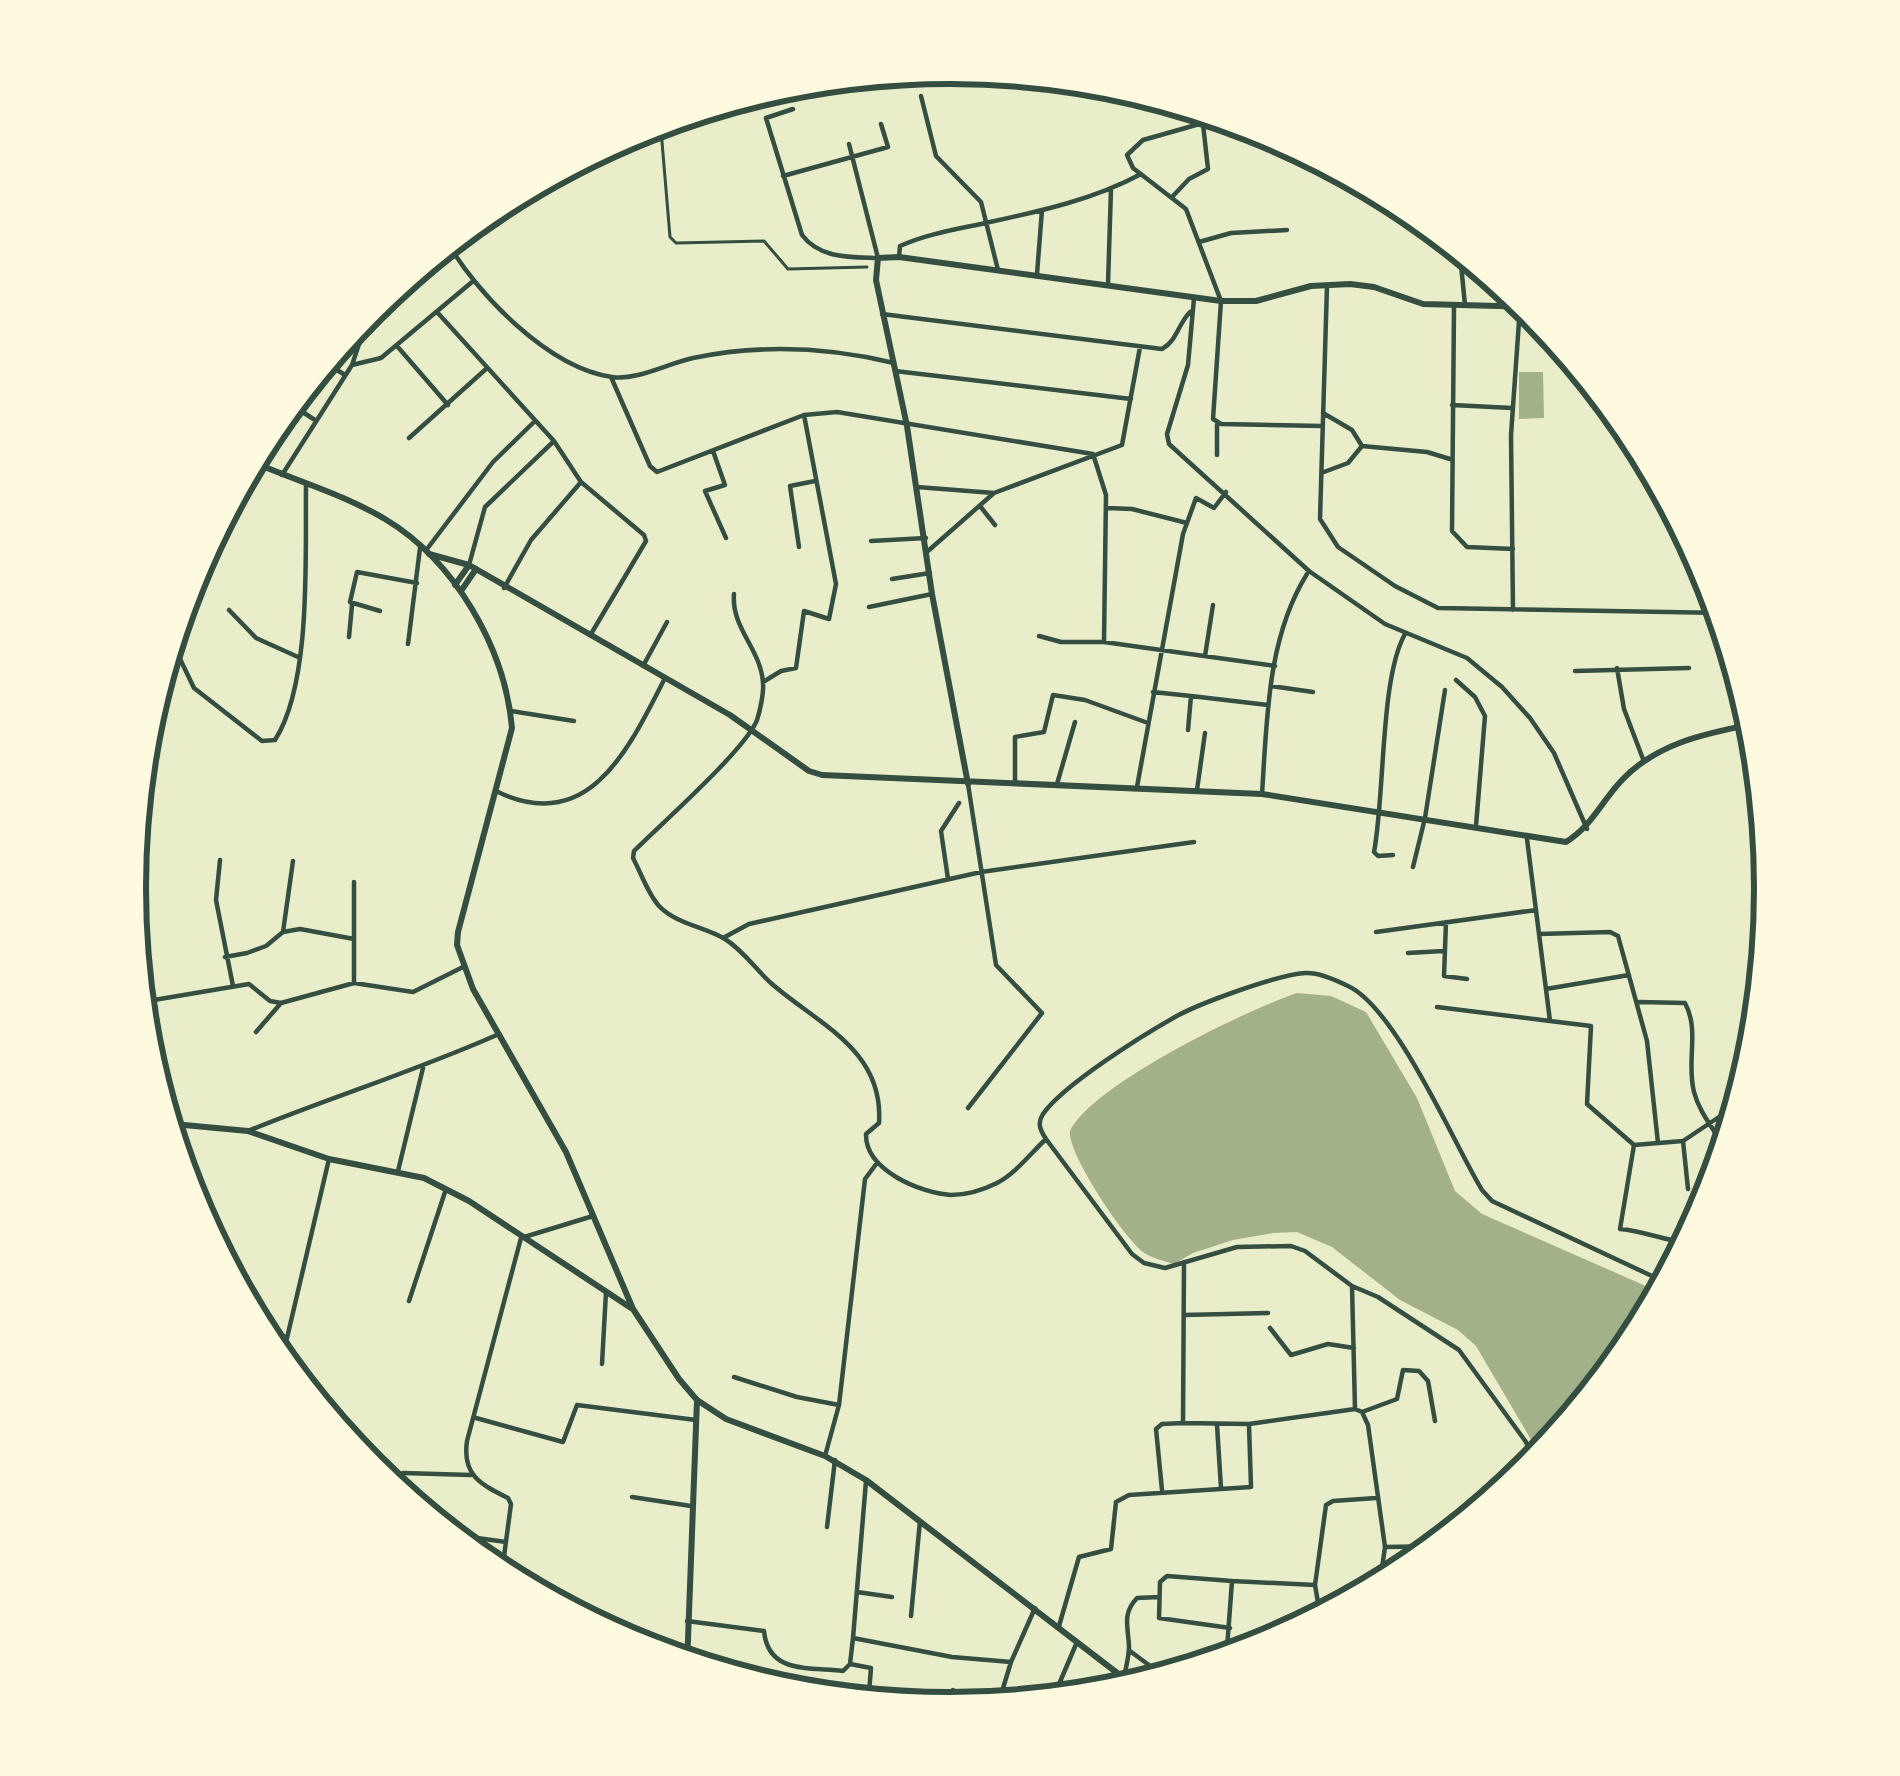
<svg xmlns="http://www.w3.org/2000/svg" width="1900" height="1776" font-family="Georgia,serif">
<rect width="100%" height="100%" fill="#e9edc9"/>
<!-- water -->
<path fill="#a3b18a" d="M1519,372H1543L1544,418L1519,419Z
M1297,993L1331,996L1366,1012L1417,1098L1455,1191L1482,1214L1664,1294L1636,1347L1543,1460L1476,1346L1458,1330L1400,1300L1332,1247L1297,1232L1273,1233L1233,1240L1193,1253L1174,1264C1165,1261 1154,1259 1146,1254C1126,1242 1067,1153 1070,1131C1092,1085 1246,1010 1297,993Z"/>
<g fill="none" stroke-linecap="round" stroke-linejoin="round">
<!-- service -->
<path stroke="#344e41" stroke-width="3" d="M660,118L670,237L676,243L764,241L788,269L867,267"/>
<!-- minor -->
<path stroke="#344e41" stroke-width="4.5" d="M921,96L936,156L981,202L998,270
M1201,106L1203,123L1143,140L1127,155L1133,168L1186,209L1221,301L1213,419L1221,424L1322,426
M793,109L766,118L802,235C820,259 851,257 878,258L849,144
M783,176L888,147L881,124
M1173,196L1189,179L1208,169L1203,124
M446,240C476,293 548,368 612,377C636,381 669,363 693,358C760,344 827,347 894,363
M1199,242L1231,233L1287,230
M1459,244L1465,305
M899,257L900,246C929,233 959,229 990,222C1041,211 1095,199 1141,174
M1037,274L1042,210
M1108,284L1111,189
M1327,286L1320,519L1338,547L1395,586L1438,608L1724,613
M1194,298L1188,365L1167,434L1169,444L1309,571L1385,624L1467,658L1502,687L1530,718L1554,753L1587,829
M1454,306L1452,531L1467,547L1513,549
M437,312L554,441L581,482L644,535L646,541L591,634
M882,314L1162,349C1177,341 1178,324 1190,312
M397,346L448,405
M321,360L345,375
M352,365L381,358L472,282
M895,371L1131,399
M611,377L650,466L657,472L804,415L837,412L1093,454
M287,402L315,420
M1452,405L1512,408
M1323,413L1352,430L1362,446L1427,452L1450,459
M409,438L486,369
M713,451L725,485L705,491L726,538
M1093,454L1106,495L1104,642
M1217,455V425
M1324,472L1348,463L1362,446
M282,475L352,365L360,341L351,324
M917,487L994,493
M980,506L995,525
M1107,508L1132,509L1187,523
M871,541L926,538
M799,547L790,486L815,481
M427,549L493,462L535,421
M928,551L994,493L1122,445L1140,347
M469,565L485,507L554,441
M892,579L930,573
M504,588L531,540L581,482
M734,594C731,628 761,649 763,683C764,692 760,711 757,720C746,749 659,826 634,851L633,858C641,873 648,894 659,906C676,924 705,927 725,939C744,951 756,970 772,984C818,1024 884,1050 879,1123L866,1134C865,1170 920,1193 951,1195C967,1195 983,1190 997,1183C1015,1174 1031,1153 1046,1139
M869,607L932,594
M229,610L256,638L298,657
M1513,610L1511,435L1520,307
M380,611L350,602L357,572L417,583
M169,636L194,688L262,741L275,740C312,682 305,554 306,484
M1039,636L1061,642H1104L1275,666
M349,637L352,605
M408,644L420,548
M1727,652L1728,624
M1205,656L1213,605
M643,666L667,622
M1617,668L1624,709L1643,759
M1575,671L1689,668
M1456,680L1475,697L1485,716L1476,826
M763,682L781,671L796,668L804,611L829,619L836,584L804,415
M1271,686L1313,692
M1153,692L1191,696L1188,730
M1191,696L1268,705
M511,711L574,721
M1015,784V737L1044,732L1053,695L1085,700L1148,723
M1057,784L1075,722
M1137,787L1183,534L1196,498L1214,508L1226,492
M1197,790L1205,733
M498,792C590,836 630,746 665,678
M1262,794C1267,720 1267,638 1307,574
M1527,839L1550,1021L1591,1026L1587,1104L1634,1145
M1393,855L1378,856L1374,852C1385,795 1380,678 1405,634
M220,860L216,900L233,986
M1413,867L1425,818L1445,690
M948,879L941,831L959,803
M354,882V983
M1446,922L1444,976L1467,979
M283,932L293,861
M1376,932L1536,910
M1539,934L1610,932L1618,936L1647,1041L1658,1143
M723,938L749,924L981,872L1194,842
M1408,953L1443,951
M225,957L247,953L266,946L283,932L300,929L354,939
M1546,989L1629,975
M1639,1002L1685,1003C1700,1031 1686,1061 1694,1092C1700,1115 1717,1132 1727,1153
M136,1003L249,984L270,1001L281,1003L354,983L413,992L463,967
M1437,1007L1550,1021
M256,1032L281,1003
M968,1108L1042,1013L996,965L968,784
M248,1131C331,1097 416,1071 499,1034
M1683,1141L1688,1189
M169,1143L173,1124
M1634,1145L1620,1229C1646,1231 1663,1241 1691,1243
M1634,1145L1683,1141L1743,1101
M398,1171L423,1068
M1184,1262L1183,1423L1249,1424L1355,1409L1362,1412L1368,1425L1385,1547L1379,1589
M1352,1286L1355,1409
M409,1301L446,1189
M1184,1315L1268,1313
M257,1323L287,1338
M1270,1328L1291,1355L1328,1344L1354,1348
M277,1362L287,1338L329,1159
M602,1364L606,1292
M734,1377L797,1397L839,1405
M1362,1412L1397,1399L1403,1370L1419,1371L1428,1381L1435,1421
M476,1418L563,1442L577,1405L696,1420
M1217,1425L1221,1488
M825,1456L839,1405L865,1179L877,1163
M1537,1467L1526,1442L1459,1350L1378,1297L1352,1286L1305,1251L1291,1246L1237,1247L1165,1268L1144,1263L1132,1254L1046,1139C1040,1130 1037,1123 1043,1114C1063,1085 1143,1035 1175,1017C1200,1003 1277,975 1305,973C1319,972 1336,980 1348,986C1396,1008 1453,1142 1482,1190L1492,1201L1669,1284
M403,1473L471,1475
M1162,1490L1156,1429L1162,1424L1183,1423
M632,1497L691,1506
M827,1527L835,1460
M441,1533L506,1542
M1385,1547L1443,1546
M501,1579L511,1504L508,1498C480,1484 462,1475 467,1441L521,1238L593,1216
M1232,1581L1315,1585
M857,1592L892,1597
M911,1616L920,1521
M1321,1620L1315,1585L1326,1505L1333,1501L1376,1498
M687,1621L764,1631C768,1674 809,1667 843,1671L850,1664L853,1638L866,1481
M1059,1626L1079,1557L1111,1549L1116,1502L1129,1495L1251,1487L1249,1425
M853,1638L952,1657L1011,1662
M1130,1651L1169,1680
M1226,1662L1232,1581L1167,1576L1160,1582L1159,1618L1230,1628
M850,1664L871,1668L868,1705
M1124,1677C1126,1667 1129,1657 1129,1646C1128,1626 1122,1614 1137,1598L1159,1597
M1051,1703L1077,1642
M997,1708L1011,1662L1035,1608
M952,1713L953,1690"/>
<!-- tertiary -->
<path stroke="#344e41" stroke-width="6" d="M429,554L469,565L730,715L809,771L822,775L1262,794L1566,842C1592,826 1601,802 1622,780C1658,742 1708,733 1758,723
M968,784L932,594L907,426L876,280L878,258L899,257L1221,301H1256L1311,286L1350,284L1374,287L1423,304L1536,307
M163,1123L248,1131L329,1159L424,1178L469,1201L631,1308
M687,1666L697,1400"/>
<!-- secondary -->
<path stroke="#344e41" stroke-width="6" d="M248,460C293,480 343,494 385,519C455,561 505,648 512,728L458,932L457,945L473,989L566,1152L633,1309L679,1379L697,1400L726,1419L825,1456L866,1480L1138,1689
M455,585L469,565
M461,591L476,569"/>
</g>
<!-- crop -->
<path d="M0 0H1900V1776H0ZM146 888a804 804 0 1 1 1608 0a804 804 0 1 1-1608 0Z" fill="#fefae0" fill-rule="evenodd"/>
<path fill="none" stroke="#344e41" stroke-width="6" d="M146 888a804 804 0 1 1 1608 0a804 804 0 1 1-1608 0Z"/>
</svg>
